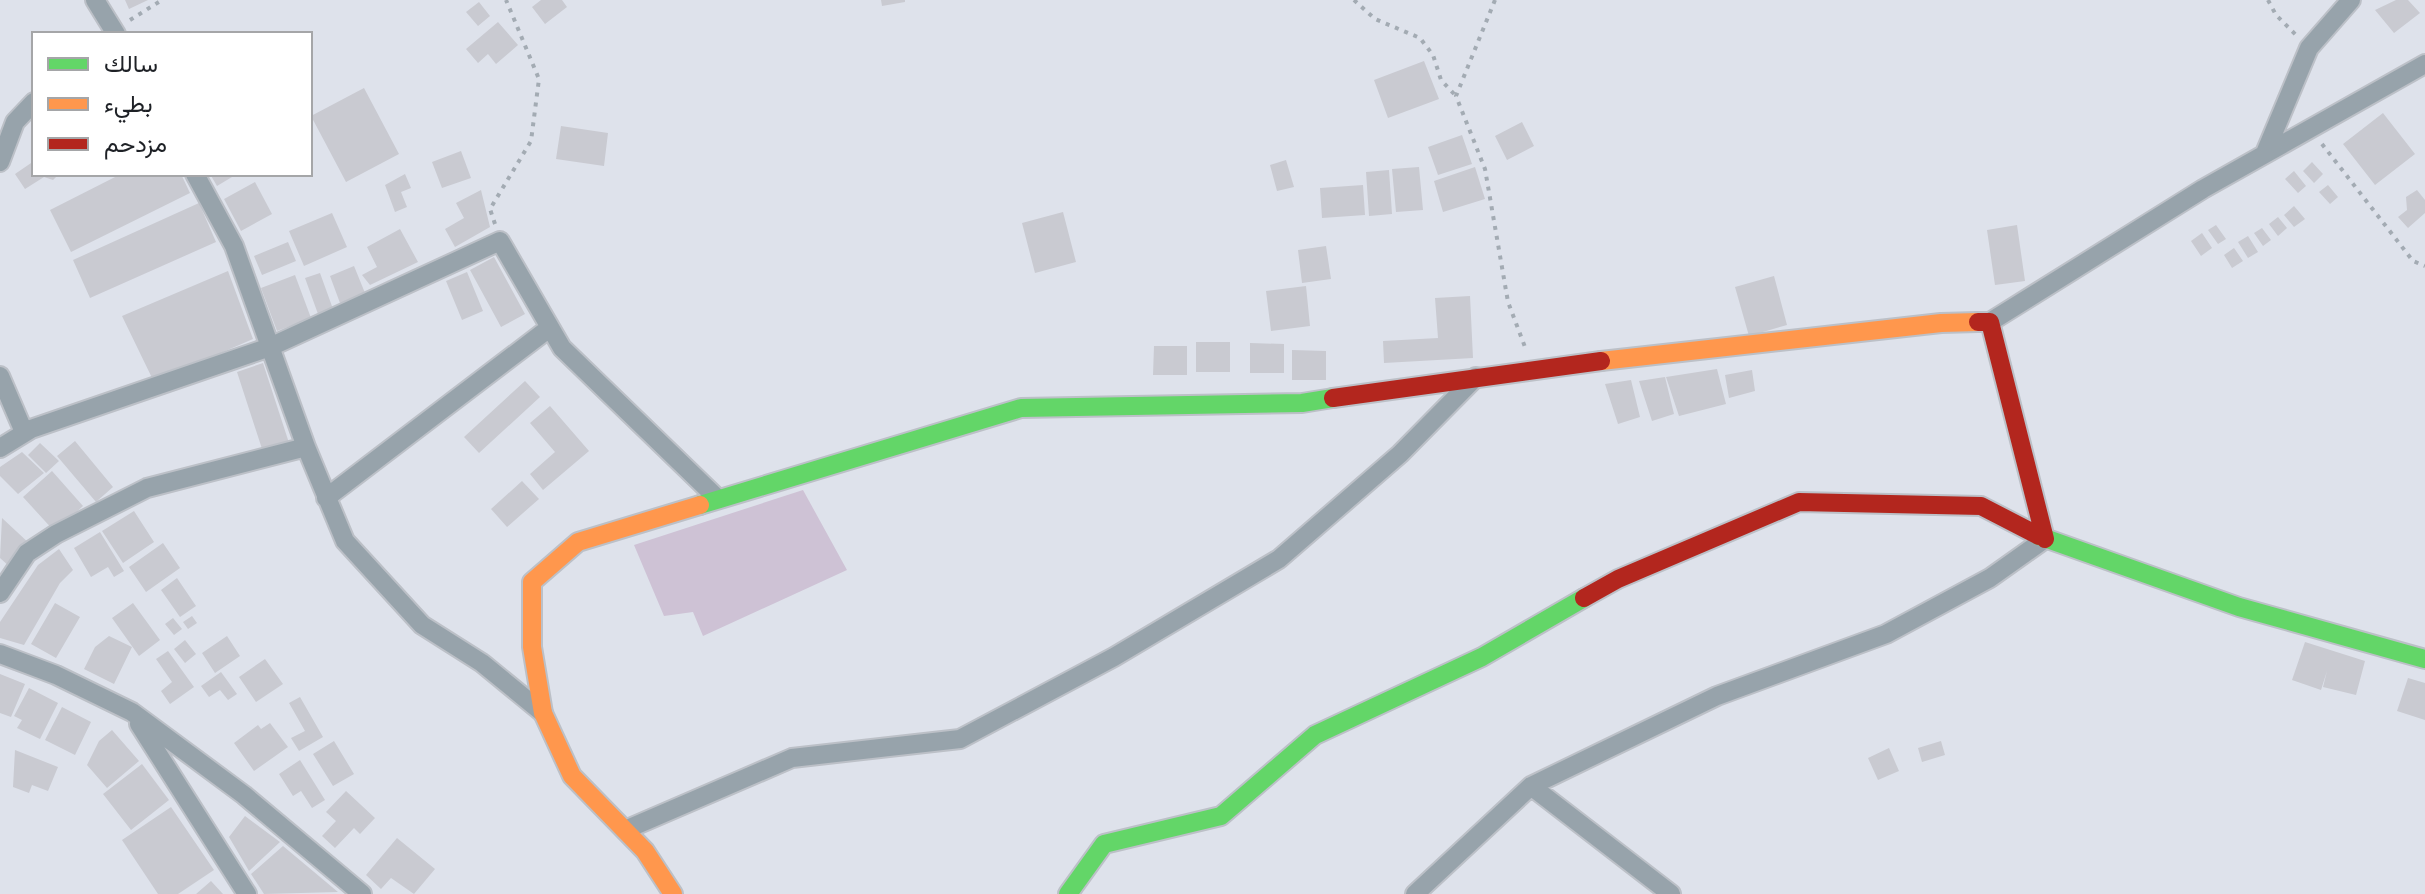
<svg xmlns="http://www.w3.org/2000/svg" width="2425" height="894" font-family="Mulish,Vazirmatn,sans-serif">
<rect width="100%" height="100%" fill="#dee2eb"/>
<!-- green -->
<path fill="#cec2d5" d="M803,490L847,570L703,636L693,612L664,616L634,545Z"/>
<!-- building -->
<path fill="#c9cad1" d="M125,0H148L129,9Z
M541,0H562L567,7L545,24L532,7Z
M881,0H905V2L882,6Z
M2396,0H2408L2420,13L2394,33L2375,10Z
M479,2L490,16L478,26L466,12Z
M498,22L518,45L496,64L488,54L478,63L466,49Z
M1424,61L1439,99L1388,118L1374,80Z
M364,88L399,154L346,182L311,116Z
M2383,113L2415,154L2375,185L2343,144Z
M1522,122L1534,146L1507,160L1495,136Z
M561,126L608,133L604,166L556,159Z
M1462,135L1472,164L1438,175L1428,147Z
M461,151L471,178L442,188L432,162Z
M1286,160L1294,187L1277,191L1270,165Z
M34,161V174H59L53,180L44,177L25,189L15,174Z
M2312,162L2323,174L2314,183L2303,171Z
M1419,167L1423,210L1396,212L1392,169Z
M1475,167L1485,199L1443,212L1434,181Z
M1389,170L1392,214L1369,216L1366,172Z
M2294,171L2306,186L2298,193L2285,179Z
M121,174H181L190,193L71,252L50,210Z
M210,174H237L217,186Z
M405,174L411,188L401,192L407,207L395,212L385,185Z
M255,182L272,214L241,231L224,199Z
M1363,185L1365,215L1322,218L1320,188Z
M2328,185L2338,197L2330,204L2319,192Z
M481,190L490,227L455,247L445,229L464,218L456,203Z
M2417,190L2425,200V213L2408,228L2398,217L2407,210L2406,197Z
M199,203L216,242L90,298L73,260Z
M2294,206L2305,219L2294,227L2284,215Z
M1063,212L1076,262L1035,273L1022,223Z
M332,213L347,247L304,266L289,231Z
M2278,217L2287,228L2278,236L2269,224Z
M2017,225L2025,281L1995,285L1987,230Z
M2216,225L2226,239L2218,244L2208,230Z
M2262,228L2271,240L2263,246L2254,233Z
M400,229L418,262L370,285L362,275L377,267L367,247Z
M2202,233L2212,248L2201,256L2191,241Z
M2248,236L2258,252L2248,258L2238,242Z
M288,242L296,261L262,275L254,256Z
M1326,246L1331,279L1302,283L1298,250Z
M2234,248L2243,261L2232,268L2224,255Z
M494,257L525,314L501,327L470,270Z
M354,266L365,293L340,303L330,276Z
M228,271L253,339L154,382L122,316Z
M467,272L483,311L462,320L446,281Z
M320,273L333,309L318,314L305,278Z
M295,275L311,318L277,331L261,288Z
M1774,276L1787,325L1749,336L1735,287Z
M1306,286L1310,326L1271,331L1266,291Z
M1470,296L1473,358L1384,363L1383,341L1438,338L1435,298Z
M1196,342H1230V372H1196Z
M1250,343L1284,344V373H1250Z
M1154,346H1187V375H1153Z
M1292,350L1326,351V380H1292Z
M263,363L290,446L264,455L237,372Z
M1717,369L1726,404L1679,416L1666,377Z
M1752,370L1755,391L1729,398L1725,375Z
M1665,377L1674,414L1652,421L1639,381Z
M1631,380L1640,417L1618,424L1605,384Z
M525,381L540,397L479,453L464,437Z
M550,406L589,451L543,490L530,474L555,452L530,423Z
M75,441L113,487L96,502L57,456Z
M40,443L59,461L46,473L28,455Z
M22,452L44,473L18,494L0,476V467Z
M52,471L83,506L55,532L23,497Z
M522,481L539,499L507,527L491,509Z
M134,511L154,542L123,563L102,531Z
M2,518L31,545L10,567L0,558Z
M100,532L124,571L114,577L108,567L91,577L74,548Z
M163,543L180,568L146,592L129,567Z
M59,549L73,570L60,583L24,645L0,638V622L38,565Z
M177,578L196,606L180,617L161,590Z
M55,603L80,617L56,658L31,644Z
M133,603L160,640L139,656L112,618Z
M192,616L197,623L188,629L183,622Z
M173,618L182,629L174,635L165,624Z
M109,636L132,647L114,684L84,669L95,647Z
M227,636L240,656L215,673L202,653Z
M185,640L196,654L185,663L174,649Z
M2305,642L2365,661L2356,695L2323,687L2327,671L2321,690L2292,680Z
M168,651L194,687L170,704L161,691L172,682L156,659Z
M265,659L283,684L256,702L239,677Z
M221,672L237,694L228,700L220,690L209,697L201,686Z
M0,674L25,684L11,717L0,713Z
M2408,678L2425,683V720L2397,711Z
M29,688L58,703L40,739L17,728L22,720L14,716Z
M300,697L323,737L299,751L291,738L305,731L289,703Z
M62,707L91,722L75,755L45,740Z
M270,723L288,747L254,771L234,743L258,725L261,729Z
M112,730L139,761L107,788L87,765L99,741Z
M334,741L354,774L333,786L313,754Z
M1941,741L1945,755L1922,762L1918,748Z
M1889,748L1899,771L1878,780L1868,758Z
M15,750L58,767L48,791L32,785L29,793L13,787Z
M300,760L325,800L312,808L301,791L293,796L279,774Z
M142,764L169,800L131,830L103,794Z
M346,791L375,818L360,834L354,828L335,848L322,836L336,821L326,812Z
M171,807L214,870L178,894H158L122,840Z
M245,816L280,842L249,871L229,837Z
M397,838L435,869L414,894L391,878L381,889L366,875Z
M283,846L338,892L264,894L251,874Z
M211,881L223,894H196Z"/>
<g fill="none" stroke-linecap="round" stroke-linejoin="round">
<defs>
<path id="street" d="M95,0L116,34
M2265,153L2309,48L2351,0
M0,162L15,122L34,102
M195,174L234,246L306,447L345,541L422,625L482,663L543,713
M1990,322L2203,189L2425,64
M0,376L24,432
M0,448L31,429L270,347L500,241L562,348L718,499
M326,498L548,329
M0,593L27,553L56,534L147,488L306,447
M0,654L56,675L132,712L244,795L362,894
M139,724L247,894
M1531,786L1671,894
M625,830L792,758L960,739L1114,657L1279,559L1400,454L1476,377
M1415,894L1531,786L1717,696L1886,634L1990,578L2045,539"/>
<path id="fast" d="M700,505L1021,408L1302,403L1333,398
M2039,536L2239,607L2425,659
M1068,894L1104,844L1221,816L1315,735L1482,657L1584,598"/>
<path id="slow" d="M1601,361L1941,323L1978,322
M673,894L645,851L572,776L543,713L532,647V582L578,542L700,505"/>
<path id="jam" d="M1978,322H1990L2045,539
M1333,398L1601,361
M1584,598L1618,579L1799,502L1981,506L2039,536"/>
</defs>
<!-- street casing -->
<use href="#street" stroke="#bcc0c7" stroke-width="22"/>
<!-- fast casing -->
<use href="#fast" stroke="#bcc0c7" stroke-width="22"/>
<!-- slow casing -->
<use href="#slow" stroke="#bcc0c7" stroke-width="22"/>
<!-- jam casing -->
<use href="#jam" stroke="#bcc0c7" stroke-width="22"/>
<!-- path -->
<path stroke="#a3abb3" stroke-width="4" stroke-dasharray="4 6" stroke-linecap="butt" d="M1354,0L1375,19L1420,38L1433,55L1441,80L1456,96
M1495,0L1456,96L1485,169L1508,302L1525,347
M2268,0L2276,15L2296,35
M130,20L162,0
M2322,144L2413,261L2425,266
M495,224L490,209L531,141L539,79L506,0"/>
<!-- street -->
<use href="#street" stroke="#97a3ab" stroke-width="18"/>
<!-- fast -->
<use href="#fast" stroke="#63d668" stroke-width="18"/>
<!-- slow -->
<use href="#slow" stroke="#ff974d" stroke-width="18"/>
<!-- jam -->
<use href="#jam" stroke="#b3261e" stroke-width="18"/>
</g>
<!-- legend -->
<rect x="32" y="32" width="280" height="144" fill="#ffffff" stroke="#a5a6a8" stroke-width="2"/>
<rect x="48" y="58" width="40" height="12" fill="#63d668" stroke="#a5a6a8" stroke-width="2"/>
<text x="104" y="72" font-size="24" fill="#1e2126">سالك</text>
<rect x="48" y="98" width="40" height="12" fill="#ff974d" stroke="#a5a6a8" stroke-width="2"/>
<text x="104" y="112" font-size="24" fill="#1e2126">بطيء</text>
<rect x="48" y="138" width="40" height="12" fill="#b3261e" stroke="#a5a6a8" stroke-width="2"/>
<text x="104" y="152" font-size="24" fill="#1e2126">مزدحم</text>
</svg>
